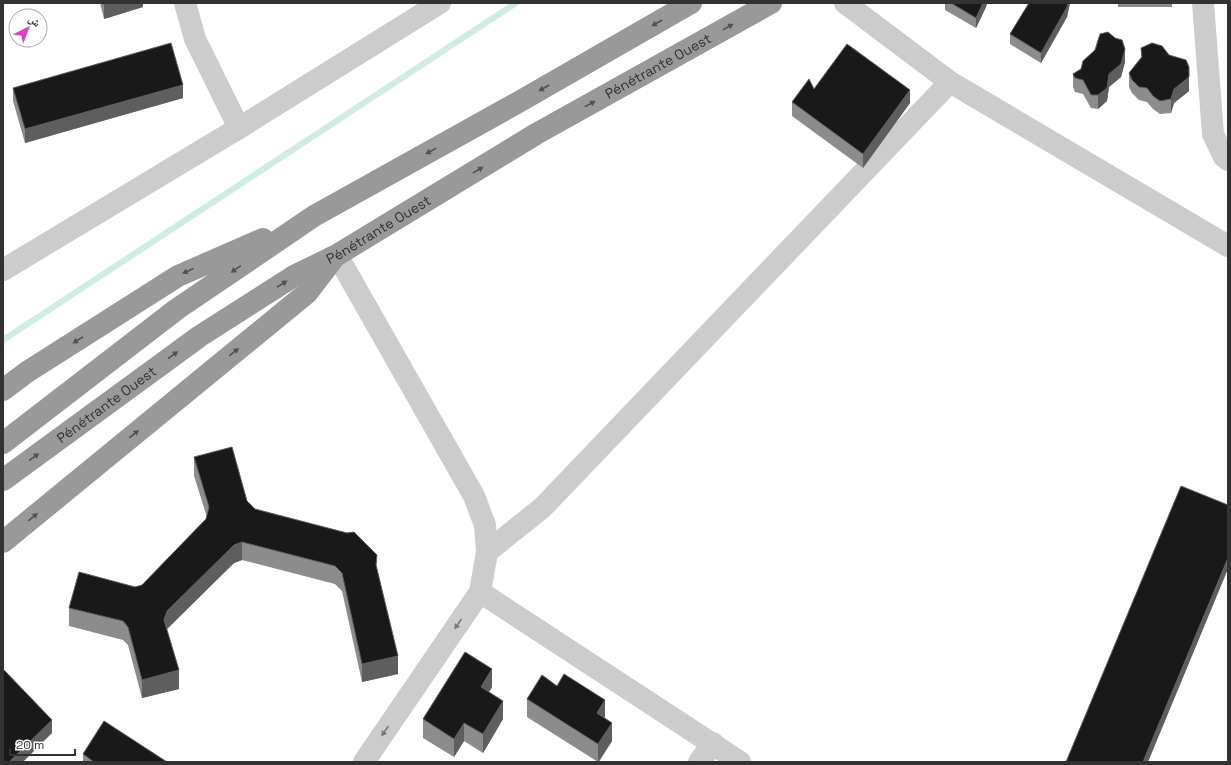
<svg xmlns="http://www.w3.org/2000/svg" width="1231" height="765" font-family="'Space Grotesk','Noto Naskh Arabic',sans-serif">
<rect width="100%" height="100%" fill="#fff"/>
<g fill="none" stroke-linecap="round" stroke-linejoin="round">
<!-- stream -->
<path stroke="#cfece1" stroke-width="6" d="M3,340L516,3"/>
<!-- minor -->
<path stroke="#ccc" stroke-width="22" d="M185,3L195,39L239,128
M845,3L950,82L1228,246
M1203,3L1213,134L1224,157L1228,160
M337,255L474,496L485,525L487,552L480,592L364,762
M3,270L239,128L440,3
M487,552L542,508L950,82
M480,592L740,762
M699,762L713,743"/>
<!-- highway -->
<g stroke="#999" stroke-width="22">
<path d="M3,390L27,372L178,276L263,239"/>
<path d="M3,443L177,309L314,216L517,103L691,3"/>
<path id="s1" d="M3,480L200,336L294,276L337,255L536,134L771,3"/>
<path d="M3,542L307,293L333,259"/>
</g>
</g>
<!-- wall -->
<path fill="#8c8c8c" d="M100,3H143V7L104,19Z
M945,3H987L986,7L976,28L945,10Z
M1029,3H1070L1067,17L1041,63L1010,44V34Z
M1118,3H1172V7H1118Z
M1141,48L1189,91L1174,103L1171,113L1160,114L1153,109L1147,102L1139,100L1132,93L1129,87V73L1141,57Z
M1125,62L1121,77L1109,87L1107,101L1098,109L1091,108L1083,94L1075,92L1073,87V74Z
M13,88L183,98L25,143L13,101Z
M814,89L910,103L863,168L792,116V102Z
M194,457L247,501L255,509L377,568L398,674L362,682L342,591L335,584L242,560L234,563L167,629L179,689L142,698L128,645L123,640L69,626V608L135,587L142,585L206,519L207,517L194,476Z
M492,687L489,692L503,719L483,753L464,741L454,757L423,738V719Z
M527,699L605,718L612,741L599,762H598L527,717Z
M83,754L167,762H83Z"/>
<!-- shaded-wall -->
<path fill="#5e5e5e" d="M113,3H143V7L104,19V5Z
M983,3H987L986,7L976,28V18Z
M1068,3H1070L1067,17L1041,63V53Z
M1125,49V62L1121,77L1109,87L1107,101L1098,109V95L1109,74Z
M1189,67V91L1174,103L1171,113V99L1174,89Z
M183,85V98L25,143V129Z
M910,90V103L863,168V154Z
M242,542V560L234,563L167,629L164,620L167,611L234,545Z
M1228,558V569L1148,762H1143Z
M398,656V674L362,682V664Z
M492,669V687L481,705V687Z
M179,670V689L142,698V680Z
M605,700V718L597,713Z
M503,701V719L483,753V734Z
M52,720V733L23,762H9Z
M464,723V741L454,757V739Z
M612,723V741L598,762V744Z"/>
<!-- building -->
<path fill="#191919" stroke="#5e5e5e" d="M104,3H113L104,5Z
M951,3H983L976,18Z
M1029,3H1068L1067,7L1041,53L1010,34Z
M1108,32L1115,38L1122,40L1125,49L1121,64L1109,74L1107,88L1098,95H1091L1083,80L1075,78L1073,74L1081,69L1083,61L1095,50L1100,34Z
M171,43L183,85L25,129L13,88Z
M1152,43L1162,46L1169,55L1186,60L1189,67V77L1174,89L1171,99L1160,101L1153,96L1147,88L1139,87L1132,80L1129,73L1142,57L1141,48Z
M847,44L910,90L863,154L792,102L809,79L814,89Z
M232,447L247,501L255,509L347,533L354,532L377,555L376,565L398,656L362,664L342,573L335,566L242,542L234,545L167,611L164,620L179,670L142,680L128,627L123,621L69,608L79,572L135,587L142,585L206,519L209,507L194,457Z
M1181,486L1228,505V558L1143,762H1066Z
M465,652L492,669L481,687L503,701L483,734L464,723L454,739L423,719Z
M3,669L52,720L9,762H3Z
M564,674L605,700L597,713L612,723L598,744L527,699L542,675L557,686Z
M104,721L167,762H94L83,754Z"/>
<!-- one-way arrows -->
<defs><path id="oneway-solid" d="M-6-.8H1V-3.2L6.5 0L1 3.2V.8H-6Z"/></defs>
<g fill="#515151">
<use href="#oneway-solid" transform="translate(657 23) rotate(150)"/>
<use href="#oneway-solid" transform="translate(728 27) rotate(-29)"/>
<use href="#oneway-solid" transform="translate(544 88) rotate(150)"/>
<use href="#oneway-solid" transform="translate(590 104) rotate(-29)"/>
<use href="#oneway-solid" transform="translate(431 151) rotate(151)"/>
<use href="#oneway-solid" transform="translate(478 170) rotate(-31)"/>
<use href="#oneway-solid" transform="translate(236 269) rotate(146)"/>
<use href="#oneway-solid" transform="translate(188 271) rotate(156)"/>
<use href="#oneway-solid" transform="translate(282 284) rotate(-32)"/>
<use href="#oneway-solid" transform="translate(78 340) rotate(148)"/>
<use href="#oneway-solid" transform="translate(234 352) rotate(-39)"/>
<use href="#oneway-solid" transform="translate(173 355) rotate(-36)"/>
<use href="#oneway-solid" transform="translate(134 434) rotate(-39)"/>
<use href="#oneway-solid" transform="translate(34 457) rotate(-36)"/>
<use href="#oneway-solid" transform="translate(33 517) rotate(-39)"/>
</g>
<g fill="#777">
<use href="#oneway-solid" transform="translate(458 624) rotate(124)"/>
<use href="#oneway-solid" transform="translate(385 731) rotate(124)"/>
</g>
<g text-anchor="middle" dominant-baseline="central" stroke-width="4" stroke-linejoin="round" paint-order="stroke">
<!-- street labels -->
<g font-size="14" fill="#323232" stroke="#fff">
<text stroke="none"><textPath href="#s1" startOffset="776">Pénétrante Ouest</textPath></text>
<text stroke="none"><textPath href="#s1" startOffset="452">Pénétrante Ouest</textPath></text>
<text stroke="none"><textPath href="#s1" startOffset="128">Pénétrante Ouest</textPath></text>
</g>
</g>
<!-- border -->
<rect width="1231" height="765" fill="none" stroke="#323232" stroke-width="8"/>
<!-- north arrow -->
<g transform="translate(28 28) rotate(42)"><circle r="19" fill="#ffffff" stroke="#adadad"/>
<path d="M0-3L7 15L0 10L-7 15Z" fill="#de3fc8"/>
<text y="-6" font-size="11" font-weight="bold" text-anchor="middle" fill="#323232">ش</text>
</g>
<!-- scale -->
<path d="M10 749v6h65v-6" fill="none" stroke="#323232" stroke-width="2"/>
<text x="16" y="749" font-size="12" fill="#323232" stroke="#ffffff" stroke-width="3" paint-order="stroke">20 m</text>
</svg>
